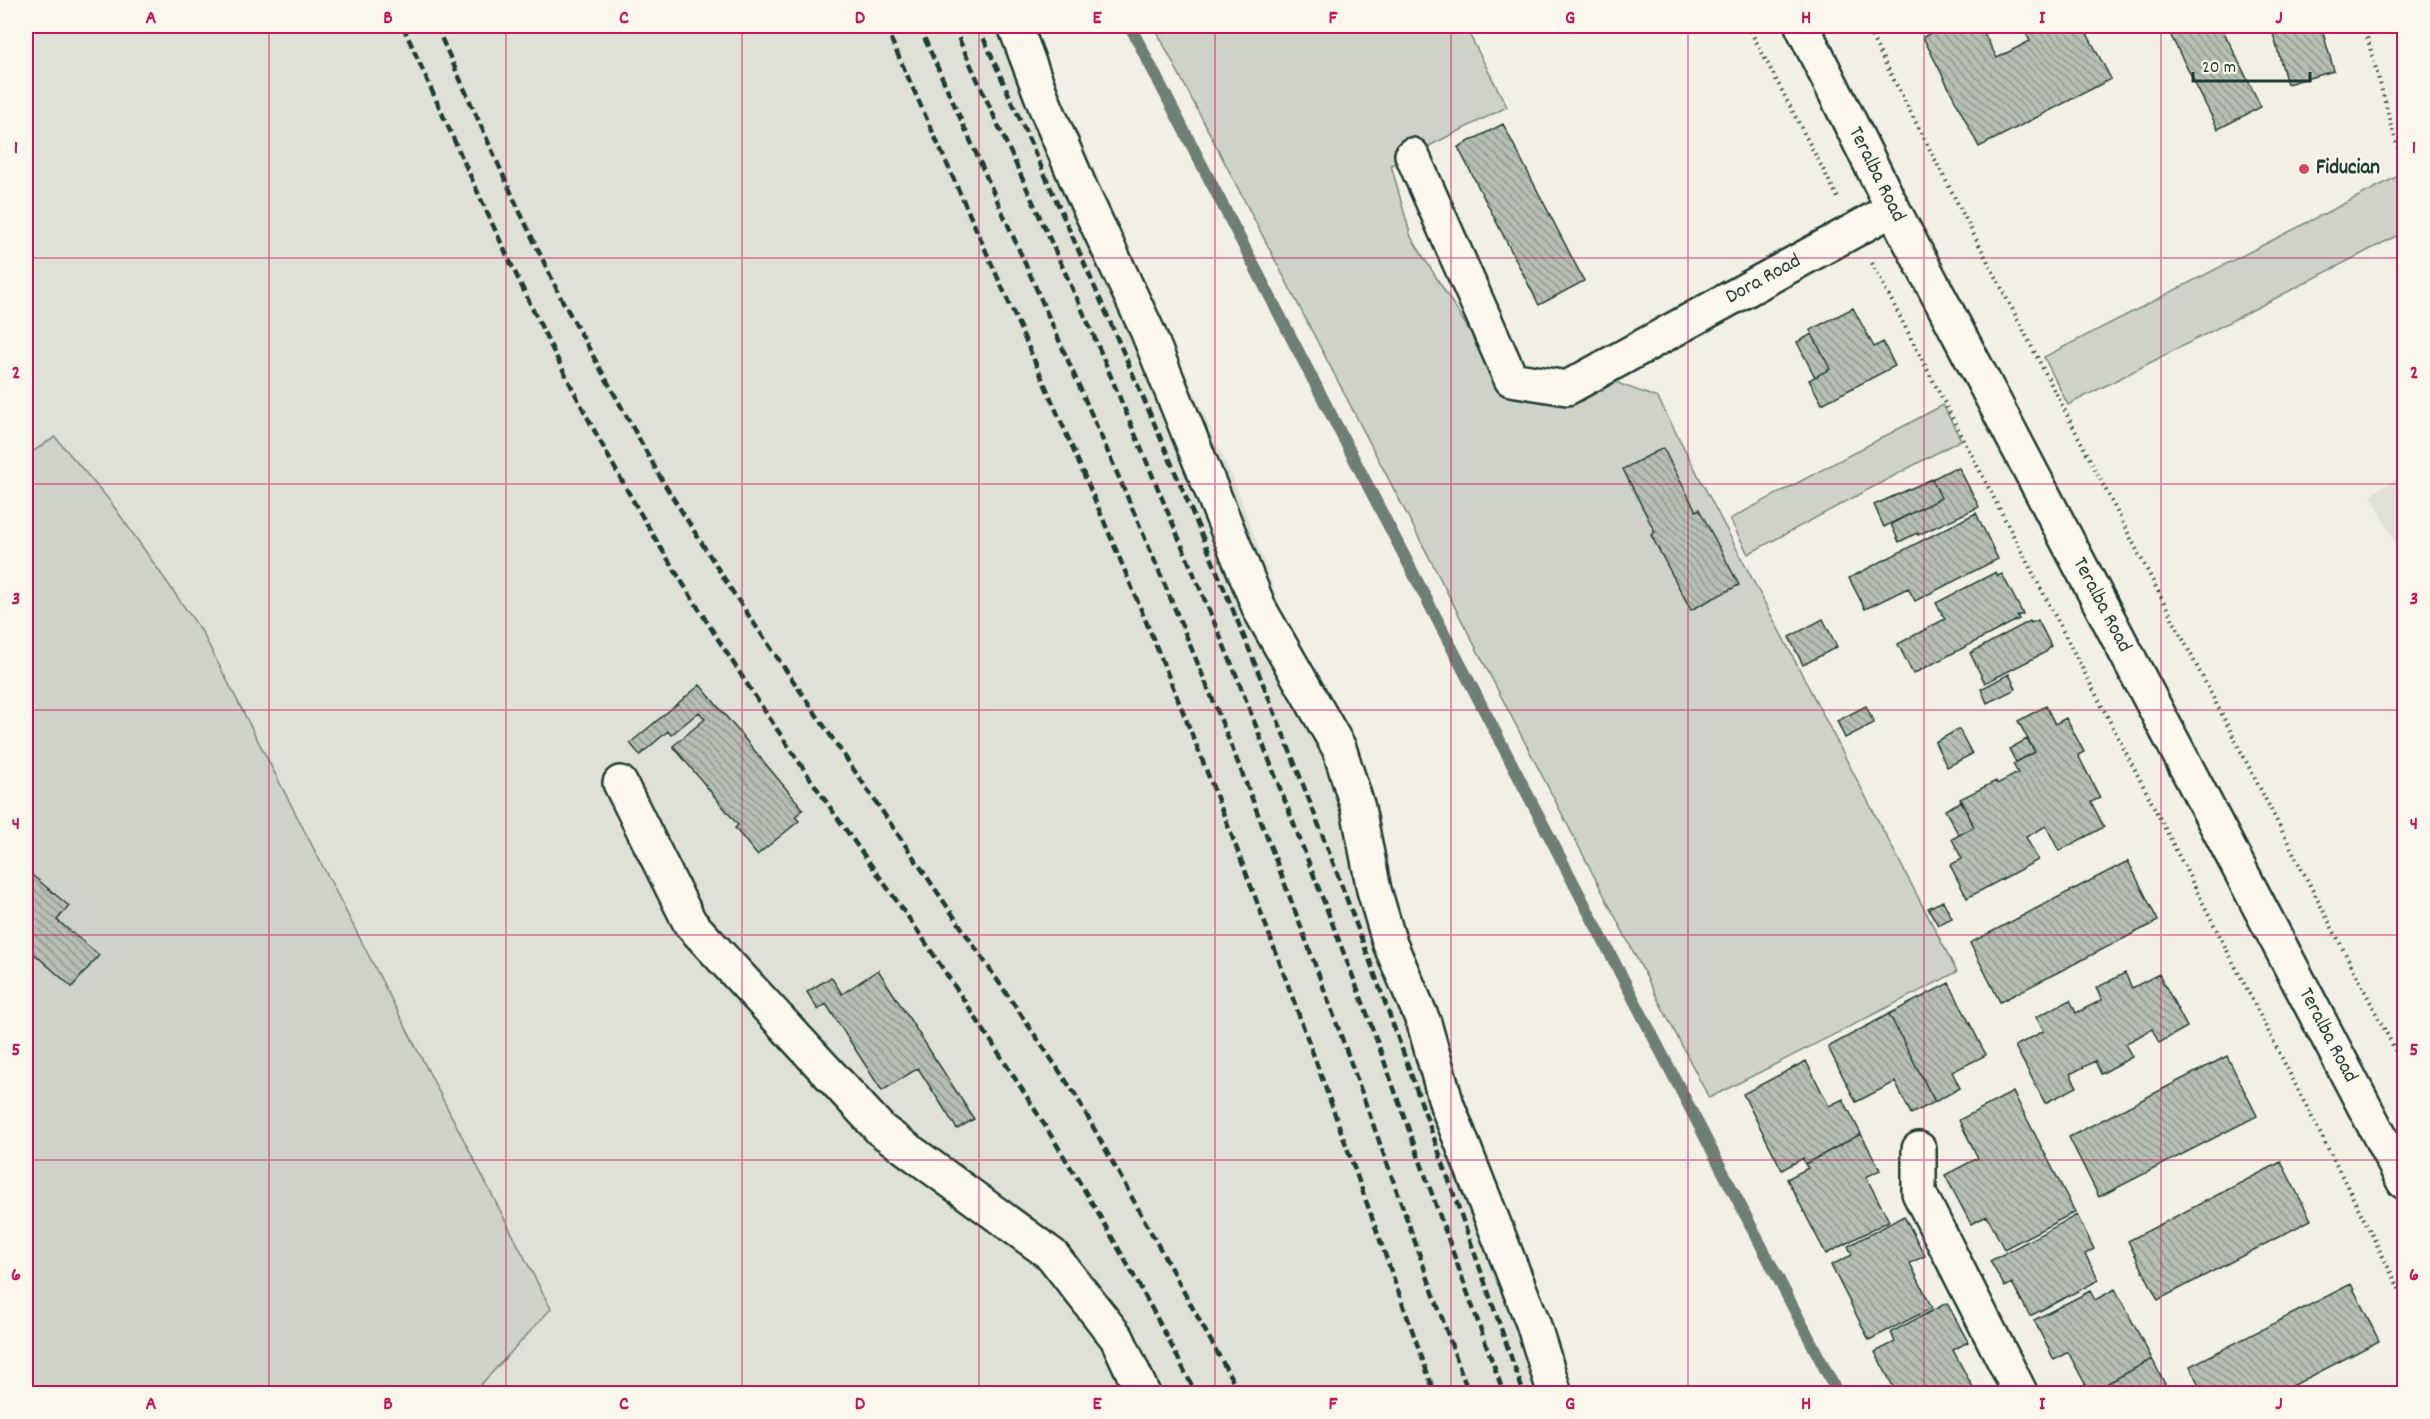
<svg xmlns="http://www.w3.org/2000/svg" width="2430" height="1419" font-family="Dekko,sans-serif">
<defs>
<pattern id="building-back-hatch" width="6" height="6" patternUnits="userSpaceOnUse" patternTransform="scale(1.5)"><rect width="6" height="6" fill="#b7beb3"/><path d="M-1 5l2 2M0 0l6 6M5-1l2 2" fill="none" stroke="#949c92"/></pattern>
</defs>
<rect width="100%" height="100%" fill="#f2f0e5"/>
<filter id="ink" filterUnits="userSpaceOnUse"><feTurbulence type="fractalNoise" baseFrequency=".0167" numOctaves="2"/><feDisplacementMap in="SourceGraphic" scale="12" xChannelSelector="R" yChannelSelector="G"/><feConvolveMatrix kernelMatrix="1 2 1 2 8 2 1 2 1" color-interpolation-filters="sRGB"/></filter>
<g filter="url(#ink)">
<!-- built -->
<path fill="#e0e1d6" d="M26,26H1030L1235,483L1570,1393H472L551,1308L202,631L110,501L55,438L26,456Z
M2404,473V560L2371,495Z"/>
<!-- green -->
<path fill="#cfd2c8" stroke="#77887e" stroke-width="1.5" d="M1154,26H1465L1507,107L1391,165L1411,237L1504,386L1552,401L1615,382L1658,398L1957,972L1709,1098Z
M2398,176L2404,189V232L2068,405L2044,357Z
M1943,405L1961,440L1748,554L1730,519Z
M55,437L110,501L202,632L551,1309L473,1393L26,1394V456Z"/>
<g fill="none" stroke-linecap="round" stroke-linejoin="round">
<!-- stream -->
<path stroke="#6e7f75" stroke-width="12" d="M1130,26L1838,1394"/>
</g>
<!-- building -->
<path fill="url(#building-back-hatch)" stroke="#1f3d34" stroke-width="1.5" d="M1945,26H1980L1997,58L2030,41L2022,26H2083L2111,79L1979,147L1923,37Z
M2166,26H2221L2261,107L2218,129Z
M2271,26H2321L2334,71L2287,84Z
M1503,124L1584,281L1539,305L1458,147Z
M1853,308L1874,347L1883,342L1895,366L1822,404L1809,380L1830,369L1810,330Z
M1812,334L1830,369L1815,377L1797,342Z
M1663,448L1696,511L1699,509L1739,585L1691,610L1651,535L1655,532L1623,469Z
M1954,468V470L1959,468L1979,507L1918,535L1917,533L1899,542L1891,524L1941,498L1932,479Z
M1932,479L1941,498L1884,527L1874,505Z
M1976,513L1998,559L1915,601L1908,588L1865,609L1849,578Z
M1996,572L1998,576L2002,574L2023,614L2017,616L2019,619L1913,674L1898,644L1945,619L1936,603Z
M1823,619L1837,647L1803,665L1789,637Z
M2038,620L2051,646L2046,652L1985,683L1970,653L2030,621L2031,623Z
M2009,674L2016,689L1987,703L1981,689Z
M700,685L803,809L795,817L799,821L757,855L735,828L738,825L673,746L705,719L699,712L671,735L668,731L640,755L630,743Z
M1866,706L1874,723L1845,738L1837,721Z
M2046,706L2055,724L2066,718L2084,752L2078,755L2100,798L2091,802L2104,827L2059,851L2046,826L2026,837L2038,860L1967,898L1950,865L1962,859L1952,839L1974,827L1960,799L1996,781L1997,784L2018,773L2013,764L2035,752L2018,721Z
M1959,729L1972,754L1947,767L1935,742Z
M2027,739L2035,752L2016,762L2009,749Z
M1962,801L1974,827L1959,835L1945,810Z
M2128,861L2158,921L2000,1002L1970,943Z
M26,870L69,906L57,920L99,955L72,987L32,952L26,960Z
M1943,901L1952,918L1938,925L1928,908Z
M878,970L974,1119L957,1129L918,1068L882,1091L826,1004L818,1010L807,992L831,977L842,994Z
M2125,973L2132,988L2159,974L2187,1027L2159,1043L2152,1029L2125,1044L2132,1057L2101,1074L2095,1061L2070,1074L2077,1087L2045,1103L2015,1046L2044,1031L2036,1017L2070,1000L2076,1013L2102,1000L2096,988Z
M1949,983L1986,1055L1952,1072L1960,1088L1935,1102L1889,1014Z
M1889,1014L1935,1102L1911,1114L1895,1082L1856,1102L1828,1047Z
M2227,1056L2257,1116L2099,1197L2069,1137Z
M1806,1061L1829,1106L1843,1099L1861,1134L1805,1164L1803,1158L1782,1170L1743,1094Z
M2013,1092L2075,1212L2004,1249L1987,1216L1971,1224L1945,1175L1978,1158L1959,1120Z
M1861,1134L1880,1170L1866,1177L1889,1221L1826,1254L1787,1179L1808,1168L1805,1164Z
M2281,1162L2311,1220L2158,1300L2128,1241Z
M2077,1215L2094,1249L2085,1254L2099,1280L2030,1316L2012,1283L2005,1287L1990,1261Z
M1904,1216L1925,1256L1910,1263L1932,1308L1869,1340L1831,1265L1852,1255L1848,1246Z
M2351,1284L2379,1341L2277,1394H2203L2190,1366Z
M2115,1289L2152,1359L2090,1393L2068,1352L2054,1360L2034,1320L2090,1291L2095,1300Z
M1947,1303L1968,1342L1953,1350L1974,1390L1968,1394H1897L1875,1352L1895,1342L1891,1332Z
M2152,1359L2170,1394H2090V1393Z"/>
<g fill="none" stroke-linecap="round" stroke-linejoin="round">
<defs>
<g id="minor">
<path d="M1015,26L1046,108L1081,190L1147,330L1260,610L1339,748L1358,808L1374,890L1390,944L1424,1023L1447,1105L1533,1323L1555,1394"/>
<path id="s1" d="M1802,26L1893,209L2404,1182"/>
<path id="s2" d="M1412,155L1511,379L1567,388L1893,209"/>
<path d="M620,783L690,923L881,1130L1052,1255L1117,1338L1143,1394"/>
<path d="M1919,1149V1193L2021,1394"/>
</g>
</defs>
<!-- minor casing -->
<use href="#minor" stroke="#1f3d34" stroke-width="38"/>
<!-- path -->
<path stroke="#1f3d34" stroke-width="4" stroke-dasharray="1.5 4.5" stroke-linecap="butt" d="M1748,26L1838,198
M1866,26L2404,1067
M2364,26L2404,170
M1872,263L2149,797L2404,1298"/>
<!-- minor -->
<use href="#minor" stroke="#fbf7ec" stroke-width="33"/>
<!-- rail -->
<path stroke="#1f3d34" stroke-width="4.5" stroke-dasharray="9 4.5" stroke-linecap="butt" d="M403,26C483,205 562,385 664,553C718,641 775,728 834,813C869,863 906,912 939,963C1032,1101 1122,1244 1196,1394
M436,26L518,208L561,298L663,482L734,594L1075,1094L1240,1394
M885,26C987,253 1090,481 1183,712C1274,937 1353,1166 1435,1394
M919,26C1019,249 1119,472 1212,698C1305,927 1386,1161 1469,1394
M953,26L1093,334L1235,672L1365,1008L1504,1394
M978,26C1073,237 1168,449 1255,664C1353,904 1438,1149 1524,1394"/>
</g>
</g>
<!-- grid -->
<path fill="none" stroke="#c2185b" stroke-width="1.5" stroke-opacity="0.55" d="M269,26V1394M506,26V1394M742,26V1394M979,26V1394M1215,26V1394M1451,26V1394M1688,26V1394M1924,26V1394M2161,26V1394M26,258H2404M26,484H2404M26,710H2404M26,935H2404M26,1160H2404"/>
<!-- markers -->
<circle fill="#d1495b" stroke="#fbf7ec" stroke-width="2" cx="2304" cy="169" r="6"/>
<g text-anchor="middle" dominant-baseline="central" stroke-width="4.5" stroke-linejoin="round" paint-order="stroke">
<!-- poi labels -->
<g font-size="21" font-weight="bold" fill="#1f3d34" stroke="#fbf7ec" text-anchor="start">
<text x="2316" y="169">Fiducian</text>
</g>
<!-- street labels -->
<g font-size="21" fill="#1f3d34" stroke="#fbf7ec">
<text stroke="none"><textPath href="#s1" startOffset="166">Teralba Road</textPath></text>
<text stroke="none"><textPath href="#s2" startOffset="526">Dora Road</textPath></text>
<text stroke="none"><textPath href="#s1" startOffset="652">Teralba Road</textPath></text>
<text stroke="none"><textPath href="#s1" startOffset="1138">Teralba Road</textPath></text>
</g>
</g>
<!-- margin -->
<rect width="2430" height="1419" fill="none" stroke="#fbf7ec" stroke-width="66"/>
<!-- scale -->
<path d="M2193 72v9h117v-9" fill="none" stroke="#1f3d34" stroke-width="3"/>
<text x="2202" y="72" font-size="18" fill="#1f3d34" stroke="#fbf7ec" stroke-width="4.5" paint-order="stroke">20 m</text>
<rect x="33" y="33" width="2364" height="1353" fill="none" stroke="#c2185b" stroke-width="2"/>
<g font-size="20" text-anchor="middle" font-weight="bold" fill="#c2185b">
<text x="151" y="23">A</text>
<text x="388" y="23">B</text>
<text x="624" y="23">C</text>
<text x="860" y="23">D</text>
<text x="1097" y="23">E</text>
<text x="1333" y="23">F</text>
<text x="1570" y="23">G</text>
<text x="1806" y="23">H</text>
<text x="2042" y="23">I</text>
<text x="2279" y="23">J</text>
<text x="16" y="153">1</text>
<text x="2414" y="153">1</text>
<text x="16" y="378">2</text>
<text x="2414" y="378">2</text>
<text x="16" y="604">3</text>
<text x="2414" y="604">3</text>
<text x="16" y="829">4</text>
<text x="2414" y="829">4</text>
<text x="16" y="1055">5</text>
<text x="2414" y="1055">5</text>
<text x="16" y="1280">6</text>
<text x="2414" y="1280">6</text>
<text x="151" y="1409">A</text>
<text x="388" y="1409">B</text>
<text x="624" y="1409">C</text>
<text x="860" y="1409">D</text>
<text x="1097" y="1409">E</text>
<text x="1333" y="1409">F</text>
<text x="1570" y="1409">G</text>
<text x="1806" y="1409">H</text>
<text x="2042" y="1409">I</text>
<text x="2279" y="1409">J</text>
</g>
</svg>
